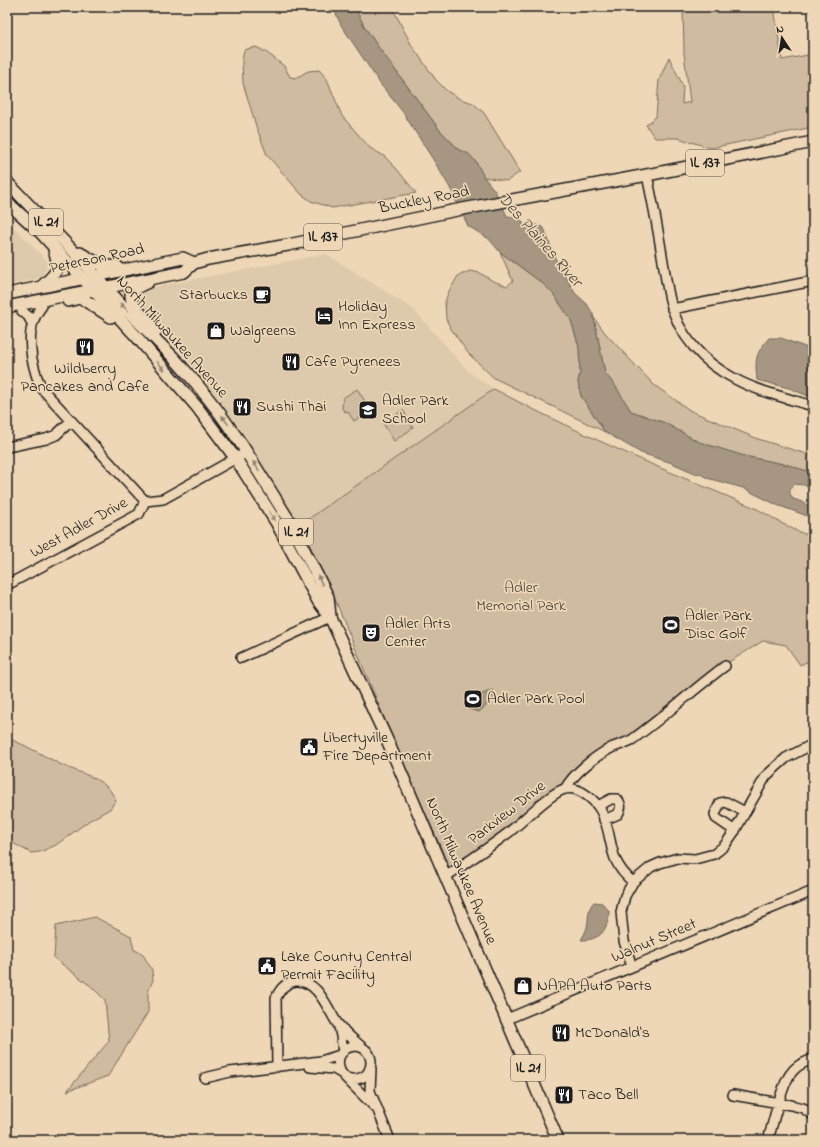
<svg xmlns="http://www.w3.org/2000/svg" width="820" height="1147" font-family="'Indie Flower',sans-serif">
<rect width="100%" height="100%" fill="#edd7b6"/>
<filter id="ink" filterUnits="userSpaceOnUse"><feTurbulence type="fractalNoise" baseFrequency=".025" numOctaves="2"/><feDisplacementMap in="SourceGraphic" scale="8" xChannelSelector="R" yChannelSelector="G"/><feConvolveMatrix kernelMatrix="1 2 1 2 8 2 1 2 1" color-interpolation-filters="sRGB"/></filter>
<g filter="url(#ink)">
<!-- built -->
<path fill="#ddc9ab" d="M7,220L48,262L43,276L33,280L7,286Z
M326,254L413,309L469,372L494,389L300,525L242,431L185,356L139,305L137,297L143,289Z"/>
<!-- green -->
<path fill="#cfbba0" stroke="#766c5e" d="M355,7H392L412,46L436,80L447,91L460,99L473,103L484,113L520,172L507,181L484,177L476,162L469,154L459,150L439,129L379,48L364,26Z
M683,7H774L782,60L813,54V127L711,148L678,138H655L646,125L656,117L659,80L669,57L683,86L682,104L690,102L684,53Z
M256,47L266,52L284,66L290,77L296,78L308,71L319,70L327,79L342,116L370,148L384,156L396,168L416,193L332,208L311,201L301,194L267,155L256,126L243,83L242,60L244,50Z
M500,252L542,283L554,295L571,320L579,347L580,372L578,382L581,396L605,432L494,378L468,353L451,329L446,319L445,302L448,293L458,276L470,271L480,273L493,281L507,286L513,281Z
M594,318L606,334L654,385L691,411L758,439L813,456V473L788,465L744,456L699,442L665,423L631,411L616,387L605,373Z
M357,389L368,406L363,410L365,415L354,421L348,412L344,411L342,408L343,398Z
M494,389C576,433 662,469 748,505C764,511 777,522 793,529C799,533 806,534 813,536V659L800,665L786,645L763,641L724,665L631,739L545,797L451,871L390,732L332,592L300,525Z
M403,410L413,428L394,441L383,423Z
M7,738C26,745 42,755 60,764C76,772 94,775 107,787C111,790 113,796 116,800L110,809L90,820L56,845L40,852L31,853L11,842L7,836Z
M95,917L131,936L134,950L142,953L152,970L153,980L148,992V1012L108,1076L67,1091L109,1041L105,1000L92,987L54,958L56,926Z"/>
<!-- water -->
<path fill="#a59782" stroke="#6e6659" d="M333,7H355L364,26L379,48L439,129L459,150L469,154L476,162L484,177L495,191L507,216L519,218L523,222V227L536,225L544,228L555,258L565,276L575,293L587,304L593,314L605,373L616,387L631,411L665,423L699,442L744,456L788,465L813,473V489L804,485L794,484L790,490V494L793,499C802,501 805,504 813,508V518L777,505L743,488L707,478L699,473L697,474L672,463L641,453L605,432L581,396L578,382L580,372L579,347L571,320L554,295L542,283L500,252L489,239L468,226L449,186L434,161L402,111L381,85L341,25Z
M769,338H781L813,350V398L789,388L757,380C755,359 755,354 769,338Z
M493,690L494,699L479,712L469,709C475,699 481,693 493,690Z
M594,902L602,903L609,911C609,921 605,935 594,938C590,940 585,940 581,940C583,936 586,932 587,927C589,919 587,908 594,902Z"/>
<g fill="none" stroke-linecap="round" stroke-linejoin="round">
<defs>
<path id="minor" d="M647,175C652,199 657,224 661,249C664,266 666,283 670,300C678,336 704,363 735,379C759,392 787,398 813,406
M42,306C29,322 29,339 32,359C35,371 37,381 44,391L145,501
M672,309L813,281
M22,311L28,316L32,323
M7,447L46,439L56,435L71,421
M7,585L139,514L145,501L163,499L247,452
M241,658L330,617
M565,789C574,773 594,757 611,748C618,745 627,743 633,739C665,716 694,689 725,666
M598,806L611,799H617C622,805 621,808 618,814L604,820
M735,831L716,818L715,814L720,803L726,802L745,812
M445,877C466,863 487,849 508,833C520,824 552,791 565,789C579,786 595,800 601,811C615,838 605,859 633,882
M632,967L624,941L621,912L625,896L633,882L651,867L660,863L678,858L695,859L714,854L718,851L725,845L734,832L766,776L786,758L813,744
M507,1019L813,891
M339,1027L341,1036L343,1052
M277,1067L276,998C280,989 286,982 296,981C318,980 327,1008 337,1023C345,1033 355,1041 364,1049
M310,1067L334,1069L341,1073
M371,1069L370,1091L390,1140
M205,1078L230,1072L321,1061L340,1055
M347,1078C375,1086 379,1048 356,1046C352,1046 348,1047 344,1050C340,1054 337,1060 339,1067C339,1069 341,1073 343,1075C354,1087 366,1098 378,1110
M733,1095L791,1105L803,1108L813,1115
M768,1140C773,1124 782,1082 792,1072C797,1065 805,1062 813,1059"/>
<path id="major" d="M7,182L75,253L121,304L173,357L196,383L218,411L242,445L290,522L328,597L330,616
M7,202L41,233L136,336L197,407L236,459L276,522L318,601L330,617L388,742L558,1140
M80,253C93,260 101,268 117,266
M148,282C142,285 133,288 131,295C129,304 151,324 157,330
M42,286C57,273 61,269 54,250
M7,294L183,258L194,263
M68,301L80,298L86,301L111,317
M7,307L184,272L194,263L208,259L288,245L452,211L647,175L813,142"/>
</defs>
<!-- minor casing -->
<use href="#minor" stroke="#1c1c1c" stroke-width="12"/>
<!-- major casing -->
<use href="#major" stroke="#1c1c1c" stroke-width="14"/>
<!-- minor -->
<use href="#minor" stroke="#edd7b6" stroke-width="9"/>
<!-- major -->
<use href="#major" stroke="#edd7b6" stroke-width="11"/>
</g>
<!-- one-way arrows -->
<defs><path id="oneway-solid" d="M-6-.8H1V-3.2L6.5 0L1 3.2V.8H-6Z"/></defs>
<g fill="#8f8371">
<use href="#oneway-solid" transform="translate(124 307) rotate(-134)"/>
<use href="#oneway-solid" transform="translate(161 366) rotate(49)"/>
<use href="#oneway-solid" transform="translate(225 420) rotate(-126)"/>
<use href="#oneway-solid" transform="translate(256 466) rotate(-122)"/>
<use href="#oneway-solid" transform="translate(272 516) rotate(57)"/>
<use href="#oneway-solid" transform="translate(320 580) rotate(-116)"/>
</g>
</g>
<!-- icons -->
<defs>
<symbol id="cafe-square" viewBox="-11 -11 22 22"><rect x="-9" y="-9" width="18" height="18" rx="4" fill="#1c1c1c" stroke="#edd7b6"/><path d="M-5.5-4.5H6V0H3Q3 3.5 0 3.5H-2.5Q-5.5 3.5-5.5 0ZM3-3.2v2h1.7v-2ZM-6 4.5H4V6H-6Z" fill="#fff"/></symbol>
<symbol id="hotel-square" viewBox="-11 -11 22 22"><rect x="-9" y="-9" width="18" height="18" rx="4" fill="#1c1c1c" stroke="#edd7b6"/><path d="M-6-4.5h1.5V1H6V5H4.5V3h-9V5H-6ZM-4 0a1.8 1.8 0 1 1 3.6 0ZM.5 0V-2.5h3Q6-2.5 6 0Z" fill="#fff"/></symbol>
<symbol id="shop-square" viewBox="-11 -11 22 22"><rect x="-9" y="-9" width="18" height="18" rx="4" fill="#1c1c1c" stroke="#edd7b6"/><path d="M-5-2.5h2.3a2.7 3.5 0 0 1 5.4 0H5L5.5 6h-11ZM-1.5-2.5h3a1.5 2.3 0 0 0-3 0Z" fill="#fff"/></symbol>
<symbol id="restaurant-square" viewBox="-11 -11 22 22"><rect x="-9" y="-9" width="18" height="18" rx="4" fill="#1c1c1c" stroke="#edd7b6"/><path d="M-5-6h1v4h1v-4h1v4h1v-4h1v5L-1.5 .5V6h-2V.5L-5-1ZM5-6V6H3V1.5H1.5Q1.5-4 5-6Z" fill="#fff"/></symbol>
<symbol id="school-square" viewBox="-11 -11 22 22"><rect x="-9" y="-9" width="18" height="18" rx="4" fill="#1c1c1c" stroke="#edd7b6"/><path d="M0-5L7-2L0 1L-7-2ZM-4 1L0 2.5L4 1V4Q0 6-4 4Z" fill="#fff"/></symbol>
<symbol id="stadium-square" viewBox="-11 -11 22 22"><rect x="-9" y="-9" width="18" height="18" rx="4" fill="#1c1c1c" stroke="#edd7b6"/><path d="M0-5a6.5 5 0 1 0 0 10a6.5 5 0 1 0 0-10ZM-3.5-1.8h7v3.6h-7Z" fill="#fff"/></symbol>
<symbol id="theatre-square" viewBox="-11 -11 22 22"><rect x="-9" y="-9" width="18" height="18" rx="4" fill="#1c1c1c" stroke="#edd7b6"/><path d="M-5-5.5Q0-4 5-5.5V0Q5 5 0 6Q-5 5-5 0ZM-3.3-2.5H-1v1.5H-3.3ZM1-2.5H3.3v1.5H1ZM-2.8 1Q0 5.5 2.8 1Z" fill="#fff"/></symbol>
<symbol id="civic-square" viewBox="-11 -11 22 22"><rect x="-9" y="-9" width="18" height="18" rx="4" fill="#1c1c1c" stroke="#edd7b6"/><path d="M-.6-6.5H3V-4.5H.6V-3L4-1V1h2V6H-6V1h2V-1L-.6-3ZM-1.2 2.5V6h2.4V2.5Z" fill="#fff"/></symbol>
</defs>
<g fill-rule="evenodd">
<use href="#cafe-square" x="251" y="284" width="22" height="22"/>
<use href="#hotel-square" x="313" y="305" width="22" height="22"/>
<use href="#shop-square" x="205" y="320" width="22" height="22"/>
<use href="#restaurant-square" x="74" y="336" width="22" height="22"/>
<use href="#restaurant-square" x="280" y="351" width="22" height="22"/>
<use href="#restaurant-square" x="231" y="396" width="22" height="22"/>
<use href="#school-square" x="357" y="399" width="22" height="22"/>
<use href="#stadium-square" x="660" y="614" width="22" height="22"/>
<use href="#theatre-square" x="360" y="622" width="22" height="22"/>
<use href="#stadium-square" x="462" y="688" width="22" height="22"/>
<use href="#civic-square" x="298" y="736" width="22" height="22"/>
<use href="#civic-square" x="256" y="955" width="22" height="22"/>
<use href="#shop-square" x="512" y="975" width="22" height="22"/>
<use href="#restaurant-square" x="550" y="1022" width="22" height="22"/>
<use href="#restaurant-square" x="553" y="1084" width="22" height="22"/>
</g>
<g text-anchor="middle" dominant-baseline="central" stroke-width="3.5" stroke-linejoin="round" paint-order="stroke">
<!-- shield labels -->
<g fill="#edd7b6" stroke="#5b544a" stroke-width="1">
<rect x="686" y="150" width="38" height="26" rx="3"/>
<rect x="29" y="209" width="34" height="26" rx="3"/>
<rect x="304" y="224" width="38" height="26" rx="3"/>
<rect x="279" y="519" width="34" height="26" rx="3"/>
<rect x="511" y="1055" width="34" height="26" rx="3"/>
</g>
<g font-size="15" font-weight="bold" fill="#1c1c1c">
<text x="705" y="163">IL 137</text>
<text x="46" y="222">IL 21</text>
<text x="323" y="237">IL 137</text>
<text x="296" y="532">IL 21</text>
<text x="528" y="1068">IL 21</text>
</g>
<!-- street labels -->
<g font-size="16" fill="#1c1c1c" stroke="#edd7b6">
<text transform="translate(424 200) rotate(-11)">Buckley Road</text>
<text transform="translate(97 259) rotate(-12)">Peterson Road</text>
<text transform="translate(172 337) rotate(48)">North Milwaukee Avenue</text>
<text transform="translate(79 528) rotate(-29)">West Adler Drive</text>
<text transform="translate(507 813) rotate(-38)">Parkview Drive</text>
<text transform="translate(461 871) rotate(67)">North Milwaukee Avenue</text>
<text transform="translate(654 941) rotate(-23)">Walnut Street</text>
</g>
<!-- poi labels -->
<g font-size="16" fill="#1c1c1c" stroke="#edd7b6" text-anchor="start">
<text x="248" y="295" text-anchor="end">Starbucks</text>
<text x="338" y="307">Holiday<tspan x="338" dy="18">Inn Express</tspan></text>
<text x="230" y="331">Walgreens</text>
<text x="305" y="362">Cafe Pyrenees</text>
<text x="85" y="369" text-anchor="middle">Wildberry<tspan x="85" dy="18">Pancakes and Cafe</tspan></text>
<text x="382" y="401">Adler Park<tspan x="382" dy="18">School</tspan></text>
<text x="256" y="407">Sushi Thai</text>
<text x="685" y="616">Adler Park<tspan x="685" dy="18">Disc Golf</tspan></text>
<text x="385" y="624">Adler Arts<tspan x="385" dy="18">Center</tspan></text>
<text x="487" y="699">Adler Park Pool</text>
<text x="323" y="738">Libertyville<tspan x="323" dy="18">Fire Department</tspan></text>
<text x="281" y="957">Lake County Central<tspan x="281" dy="18">Permit Facility</tspan></text>
<text x="537" y="986">NAPA Auto Parts</text>
<text x="575" y="1033">McDonald's</text>
<text x="578" y="1095">Taco Bell</text>
</g>
<!-- park labels -->
<g font-size="16" fill="#49443d" stroke="#edd7b6">
<text x="521" y="588">Adler<tspan x="521" dy="18">Memorial Park</tspan></text>
</g>
<!-- water labels -->
<g font-size="17" font-style="italic" fill="#4c4740" stroke="#edd7b6">
<text transform="translate(540 240) rotate(49)">Des Plaines River</text>
</g>
</g>
<!-- margin -->
<rect width="820" height="1147" fill="none" stroke="#edd7b6" stroke-width="24"/>
<rect x="12" y="12" width="796" height="1123" fill="none" stroke="#1c1c1c" stroke-width="1.5" filter="url(#ink)"/>
<!-- north arrow -->
<g transform="translate(782 38) rotate(348)" stroke="#edd7b6" stroke-width="3" paint-order="stroke">
<path d="M0-3L7 15L0 10L-7 15Z" fill="#1c1c1c"/>
<text y="-6" font-size="11" font-weight="bold" text-anchor="middle" fill="#1c1c1c">N</text>
</g>
</svg>
